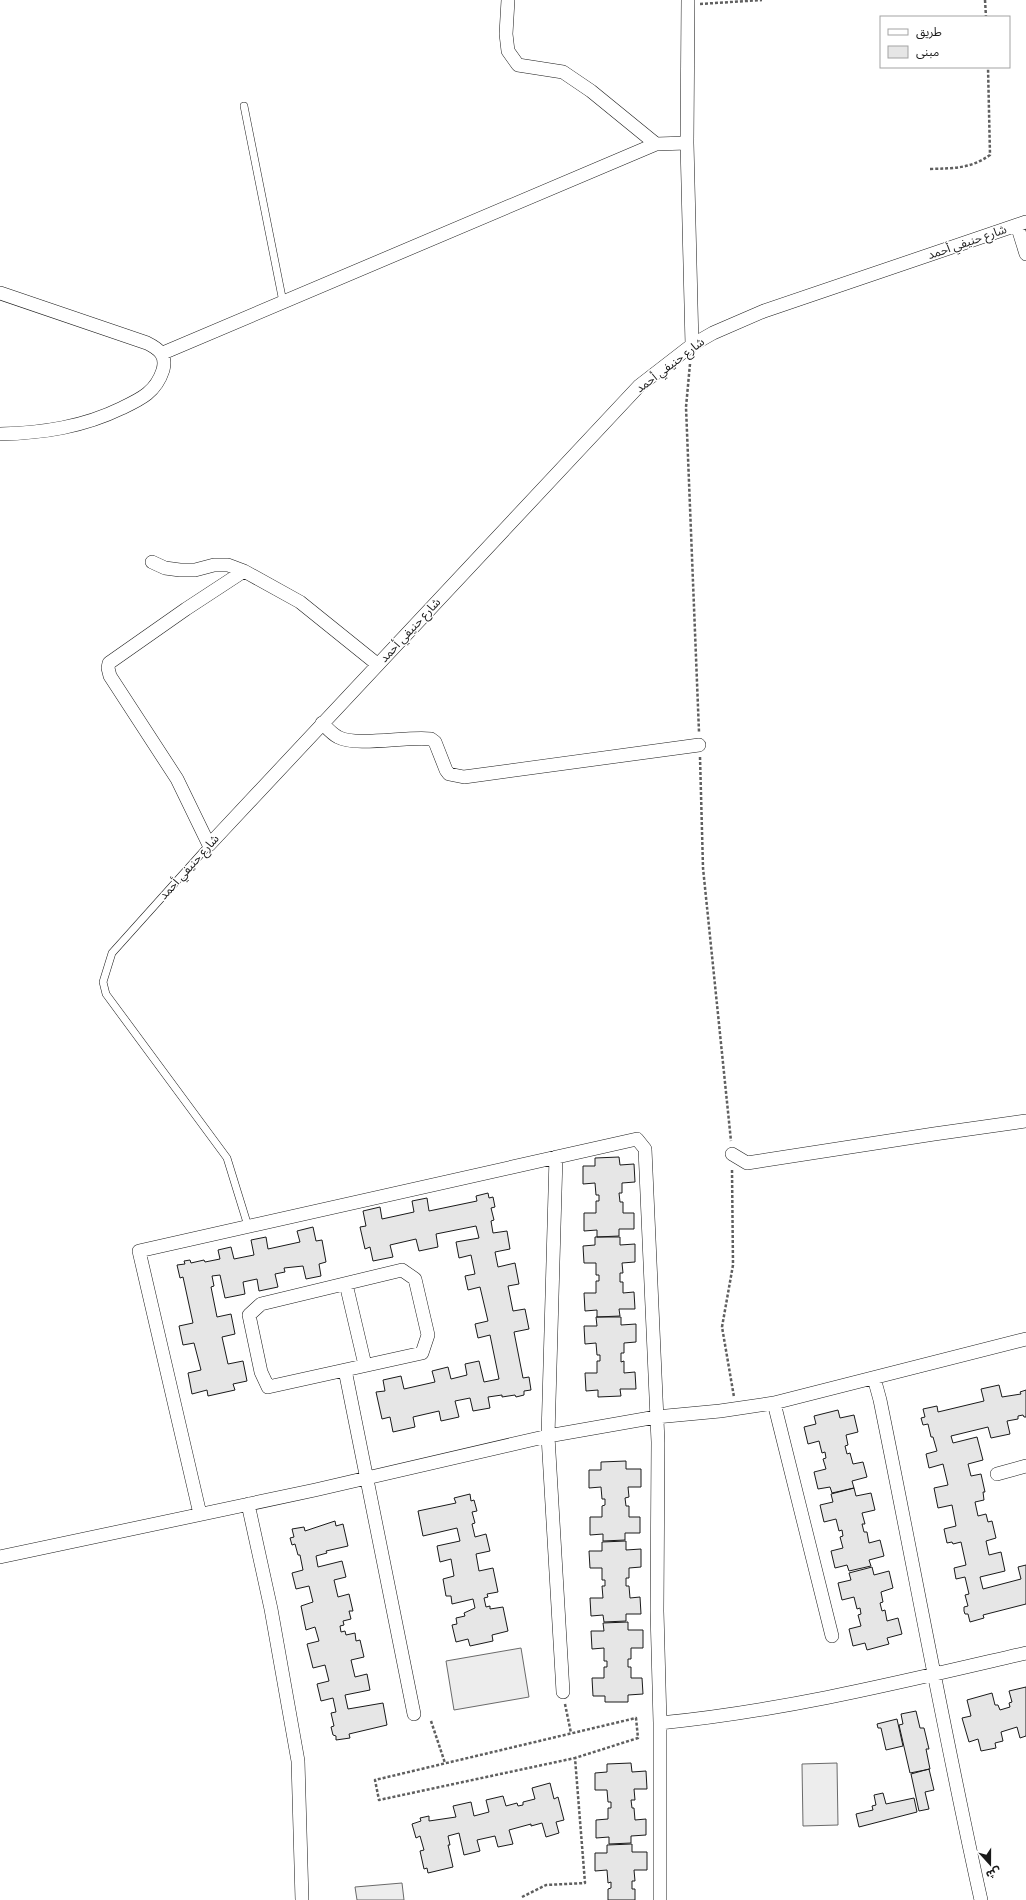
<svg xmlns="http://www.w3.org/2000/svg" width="1026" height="1900" font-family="'Roboto Condensed','Noto Sans Arabic',sans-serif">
<rect width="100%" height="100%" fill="#fff"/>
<!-- built -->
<path fill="#ededed" stroke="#6a6a6a" d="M521,1648L529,1697L454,1710L446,1661Z
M837,1763L838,1825L803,1826L802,1764Z
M402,1883L404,1900H357L355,1887Z"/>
<!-- building -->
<path fill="#e6e6e6" stroke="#1a1a1a" d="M619,1157L620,1165L634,1164L635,1182L622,1183V1193H619L620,1202H623V1213H634V1229H619V1236L597,1237V1230L584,1231V1213H596V1201H599V1195H596L595,1183L583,1184V1166H595V1158Z
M488,1193L489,1198L493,1197L495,1207L491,1208L494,1220L491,1221L493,1233L507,1231L510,1249L495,1252L498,1267L515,1263L519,1284L508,1286L513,1311L525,1309L529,1329L514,1332L523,1378L529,1377L531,1390L524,1391V1395L516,1397L515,1395L502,1397V1395L488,1397L490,1408L473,1411L470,1398L455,1401L459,1417L441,1421L439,1411L413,1417L415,1427L393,1432L390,1417L382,1419L376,1392L385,1391L383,1380L401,1376L404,1389L435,1382L432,1371L448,1367L451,1379L467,1375L465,1364L479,1361L484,1382L499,1379L490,1335L478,1338L475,1324L488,1321L480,1287L468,1290L465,1276L475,1274L471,1255L459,1258L456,1242L479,1238L476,1226L436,1234L438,1247L419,1251L416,1239L390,1245L393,1257L373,1261L370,1247L365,1249L360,1227L366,1226L363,1211L380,1207L382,1219L414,1212L412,1201L427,1198L429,1211L477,1201L476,1196Z
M313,1227L316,1241L322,1240L326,1262L319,1264L321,1276L306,1279L303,1266L284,1268L285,1272L275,1274L278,1287L259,1291L257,1279L243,1282L245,1294L225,1298L220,1275L212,1276L214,1286L211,1287L217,1317L231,1314L235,1334L222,1337L228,1364L243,1361L247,1381L233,1384L235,1390L208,1396L207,1390L192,1394L188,1373L201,1370L194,1343L183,1345L179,1326L193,1323L183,1277L180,1278L177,1265L185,1264L184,1261L190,1260L191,1263L204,1260L205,1262L220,1259L218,1250L231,1247L234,1259L254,1255L251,1240L266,1237L268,1249L300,1242L297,1231Z
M595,1237H620V1245L635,1244V1262L622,1263L623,1273H620V1282H623V1293L634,1292L635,1309H619L620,1316L597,1317V1310L585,1311L584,1293H596V1281H599V1275H596V1263H584L583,1246L595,1245Z
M596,1317H621V1325L636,1324V1342L624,1343V1353H621V1362L624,1361V1373L635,1372L636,1389H620L621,1396L598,1397V1390L586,1391L585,1373H597V1361H600V1355H597L596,1343L585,1344L584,1326H597Z
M999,1385L1002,1397L1021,1394L1020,1392L1026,1390V1417H1024L1023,1415L1018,1416V1419L1007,1421L1010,1434L991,1438L988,1427L951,1436L953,1443L977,1437L983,1460L968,1464L971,1476L981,1474L985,1492H983L984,1500L975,1502L978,1516L986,1514L988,1522L992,1521L996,1538L986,1541L989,1555L1001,1552L1005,1571L980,1577L983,1589L1021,1579L1018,1567L1026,1565V1604L983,1615L984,1618L970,1622L968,1614H965L964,1611V1607L968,1606L965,1595L969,1594L965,1577L956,1579L954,1568L966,1565L961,1542L953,1544L952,1542L947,1543L944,1529L956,1526L952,1505L938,1508L934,1488L948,1485L943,1464L929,1468L926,1454L937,1451L933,1437H931L928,1424L923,1425L921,1418L925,1417L923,1409L937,1406L938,1412L984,1401L981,1389Z
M838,1410L840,1418L854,1415L858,1432L846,1435L848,1445L845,1446L847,1454L850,1453L853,1464L863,1462L867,1477L852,1481L854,1488L832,1493L830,1487L818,1489L814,1472L826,1469L823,1459L826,1458L825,1452L822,1453L819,1441L808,1444L804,1427L816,1424L814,1416Z
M626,1461V1469H641V1487H628L629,1497L625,1498L626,1506H629V1517H640V1533H625V1540L603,1541V1534L590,1535V1517H602V1506L605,1505V1499H602L601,1487L589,1488V1470H601V1462Z
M854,1488L856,1496L871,1493L875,1510L862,1513L865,1524H862L864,1532H867L869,1543L880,1540L884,1556L869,1560L871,1566L849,1571L847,1565L835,1568L831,1551L843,1548L840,1537L843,1536L842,1530L839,1531L836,1519L824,1522L820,1505L833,1502L831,1494Z
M470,1494L471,1501L474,1500L477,1511L472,1512L475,1523L472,1524L475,1537L486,1534L490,1551L476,1554L479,1571L493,1568L498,1592L487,1594L488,1597L484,1598L486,1607L490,1606V1609L503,1607L508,1631L492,1635L493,1641L470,1646L468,1639L456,1642L452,1625L457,1624L456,1618L465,1616L464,1613L475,1608L473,1599L452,1604L451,1596H446L443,1579L454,1576L451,1559L440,1562L437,1546L460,1541L457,1528L423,1536L418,1511L456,1503L454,1498Z
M335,1521L336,1526L343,1524L348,1546L326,1551L327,1553L316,1556L318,1567L342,1561L346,1577L334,1580L338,1597L349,1594L353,1611H349L351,1619L343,1621L344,1625L340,1626L341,1632L345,1631L346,1635L355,1633L356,1641L360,1640L364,1657L351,1660L355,1677L367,1674L370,1690L345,1695L348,1709L383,1703L387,1725L349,1734L350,1738L336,1740V1736L333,1735L331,1727L334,1726L331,1713L336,1712L333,1698L321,1701L317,1684L329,1681L325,1665L313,1668L307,1644L319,1641L315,1627L306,1630L301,1606L313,1602L309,1586L296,1589L292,1573L303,1570L300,1555H298L295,1544L292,1545L290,1538L294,1537L292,1529L304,1527L305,1531Z
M626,1541V1550L641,1549V1567L629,1568V1578H626V1586H629L630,1598L640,1597L641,1614H626V1621L604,1622L603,1615L591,1616L590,1598H603L602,1586H605V1580H602V1568H590L589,1551H602V1542Z
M872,1567L874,1575L889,1571L893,1588L881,1592L883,1602L880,1603L882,1611L885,1610L887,1621L898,1618L902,1634L887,1638L889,1644L867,1650L865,1643L853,1646L849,1629L861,1626L858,1615L861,1614L860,1608L857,1609L854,1597L842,1600L838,1583L851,1580L849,1573Z
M628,1622V1630H643V1648H631V1659H628V1667H631V1678H642L643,1694L628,1695V1702H605V1696H593L592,1678H604V1667H607V1661H604V1648L592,1649L591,1631H604L603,1623Z
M1026,1687V1736L1020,1738L1017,1727L1001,1732L1003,1741L995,1743L996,1748L981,1751L978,1739L969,1742L962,1718L971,1716L967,1700L992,1693L995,1705H998L1000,1710L1010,1707L1009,1703L1012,1702L1009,1691Z
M916,1711L920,1728H924L929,1749H926L930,1769L910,1773L899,1725L903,1724L901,1714Z
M897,1719L903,1746L886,1750L881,1728H878L877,1724Z
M631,1763L632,1772L646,1771L647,1789H634L635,1800H631L632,1808H634L635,1820L646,1819V1835L631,1836V1843L609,1844V1837L596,1838V1820L608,1819V1808H611V1802H608L607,1790H595V1773L607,1772V1764Z
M929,1769L934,1790L925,1792L929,1809L919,1811L911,1774Z
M550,1783L554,1799L558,1797L564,1820L556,1822L559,1833L546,1837L542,1823L531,1826V1824L509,1830L513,1844L498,1847L495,1836L477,1840L480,1851L464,1855L459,1833L448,1836L450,1845H448L453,1867L428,1873L427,1868L424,1869L420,1851L424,1850L420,1836L416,1838L412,1824L421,1821L420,1818L429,1816V1821L456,1817L453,1806L471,1802L474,1816L489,1812L486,1800L503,1796L506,1806L517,1803L518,1806L523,1805V1802L535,1799L532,1788Z
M883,1793L886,1804L914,1798L917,1812L859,1827L856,1814L873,1810L872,1806L876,1805L874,1795Z
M632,1844V1852H647V1870H634L635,1881H632V1889H635V1900H608V1889L611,1888V1882L608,1883L607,1870L595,1871V1853H607V1845Z"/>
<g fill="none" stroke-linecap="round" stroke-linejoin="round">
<defs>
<path id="service" d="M244,106L283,302
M209,845L112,953L103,982L106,994L227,1158L248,1226"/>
<path id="minor" d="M508,0L506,34L508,51L518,65L563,72L591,91L656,144
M687,143L692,345
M1017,225L1026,254
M0,293L147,343C159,349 167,355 163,370C156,392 141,399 122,408C83,427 43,433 0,434
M163,353L656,144L687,143L688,0
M152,562L165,568L180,570H195L214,565H228L244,571L300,602L377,664
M244,571L186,609L109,663L108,668L110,676L177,779L209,845L639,386L692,345L713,333L764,311L1026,222
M322,723C327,728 332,734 338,737C356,747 408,736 431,739L435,742L446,770L449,774L464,777L699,745
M732,1154L747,1163L934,1134L1026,1121
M556,1157L548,1436L563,1692
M402,1270L415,1279L428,1335L422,1353L268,1387L261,1372L249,1315L261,1304Z
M346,1284L365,1365
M345,1370L414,1714
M874,1378L880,1400C914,1567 944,1734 981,1900
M774,1403L832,1636
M997,1474L1026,1466
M248,1504L271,1609L298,1761L302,1900
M200,1514L139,1251L637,1139L645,1149L658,1442L657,1611L660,1723V1900
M0,1557L315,1490L548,1436L656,1417L720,1411L774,1403L1026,1339
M660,1723C784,1711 905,1681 1026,1653"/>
</defs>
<!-- service casing -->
<use href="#service" stroke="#1a1a1a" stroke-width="8"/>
<!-- minor casing -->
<use href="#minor" stroke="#1a1a1a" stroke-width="14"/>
<!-- path -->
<path stroke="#5f5f5f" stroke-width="2.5" stroke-dasharray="3 2" stroke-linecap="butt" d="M985,0L986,17
M700,4L762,0
M930,169C954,168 970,169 990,155L988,67
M690,364L686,407L699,732
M700,757L703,868L731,1141
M732,1170L733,1265L722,1327L734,1397
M565,1704L571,1733
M431,1721L445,1763
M522,1897L546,1885L585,1883L575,1758L379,1800L375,1780L636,1718L638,1738L575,1758"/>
<!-- service -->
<use href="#service" stroke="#fff" stroke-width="7"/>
<!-- minor -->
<use href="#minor" stroke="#fff" stroke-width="13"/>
</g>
<g text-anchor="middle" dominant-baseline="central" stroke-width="3" stroke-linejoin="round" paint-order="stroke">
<!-- street labels -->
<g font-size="12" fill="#1a1a1a" stroke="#fff">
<text transform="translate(967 242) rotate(-19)">شارع حنيفي أحمد</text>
<text transform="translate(670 365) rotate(-37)">شارع حنيفي أحمد</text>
<text transform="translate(410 630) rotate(-47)">شارع حنيفي أحمد</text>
<text transform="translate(189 867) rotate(-48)">شارع حنيفي أحمد</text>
</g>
</g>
<!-- legend -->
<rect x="880" y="16" width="130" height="52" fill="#ffffff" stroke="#a3a3a3"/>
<rect x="888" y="29" width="20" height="6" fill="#ffffff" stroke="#a3a3a3"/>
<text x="916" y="36" font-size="12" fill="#1a1a1a">طريق</text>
<rect x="888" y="46" width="20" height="12" fill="#e6e6e6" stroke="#a3a3a3"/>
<text x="916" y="56" font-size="12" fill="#1a1a1a">مبنى</text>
<!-- north arrow -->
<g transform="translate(990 1864) rotate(159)" stroke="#ffffff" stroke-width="3" paint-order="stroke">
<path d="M0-3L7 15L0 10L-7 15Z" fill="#1a1a1a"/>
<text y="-6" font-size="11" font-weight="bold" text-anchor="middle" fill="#1a1a1a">ش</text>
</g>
</svg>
